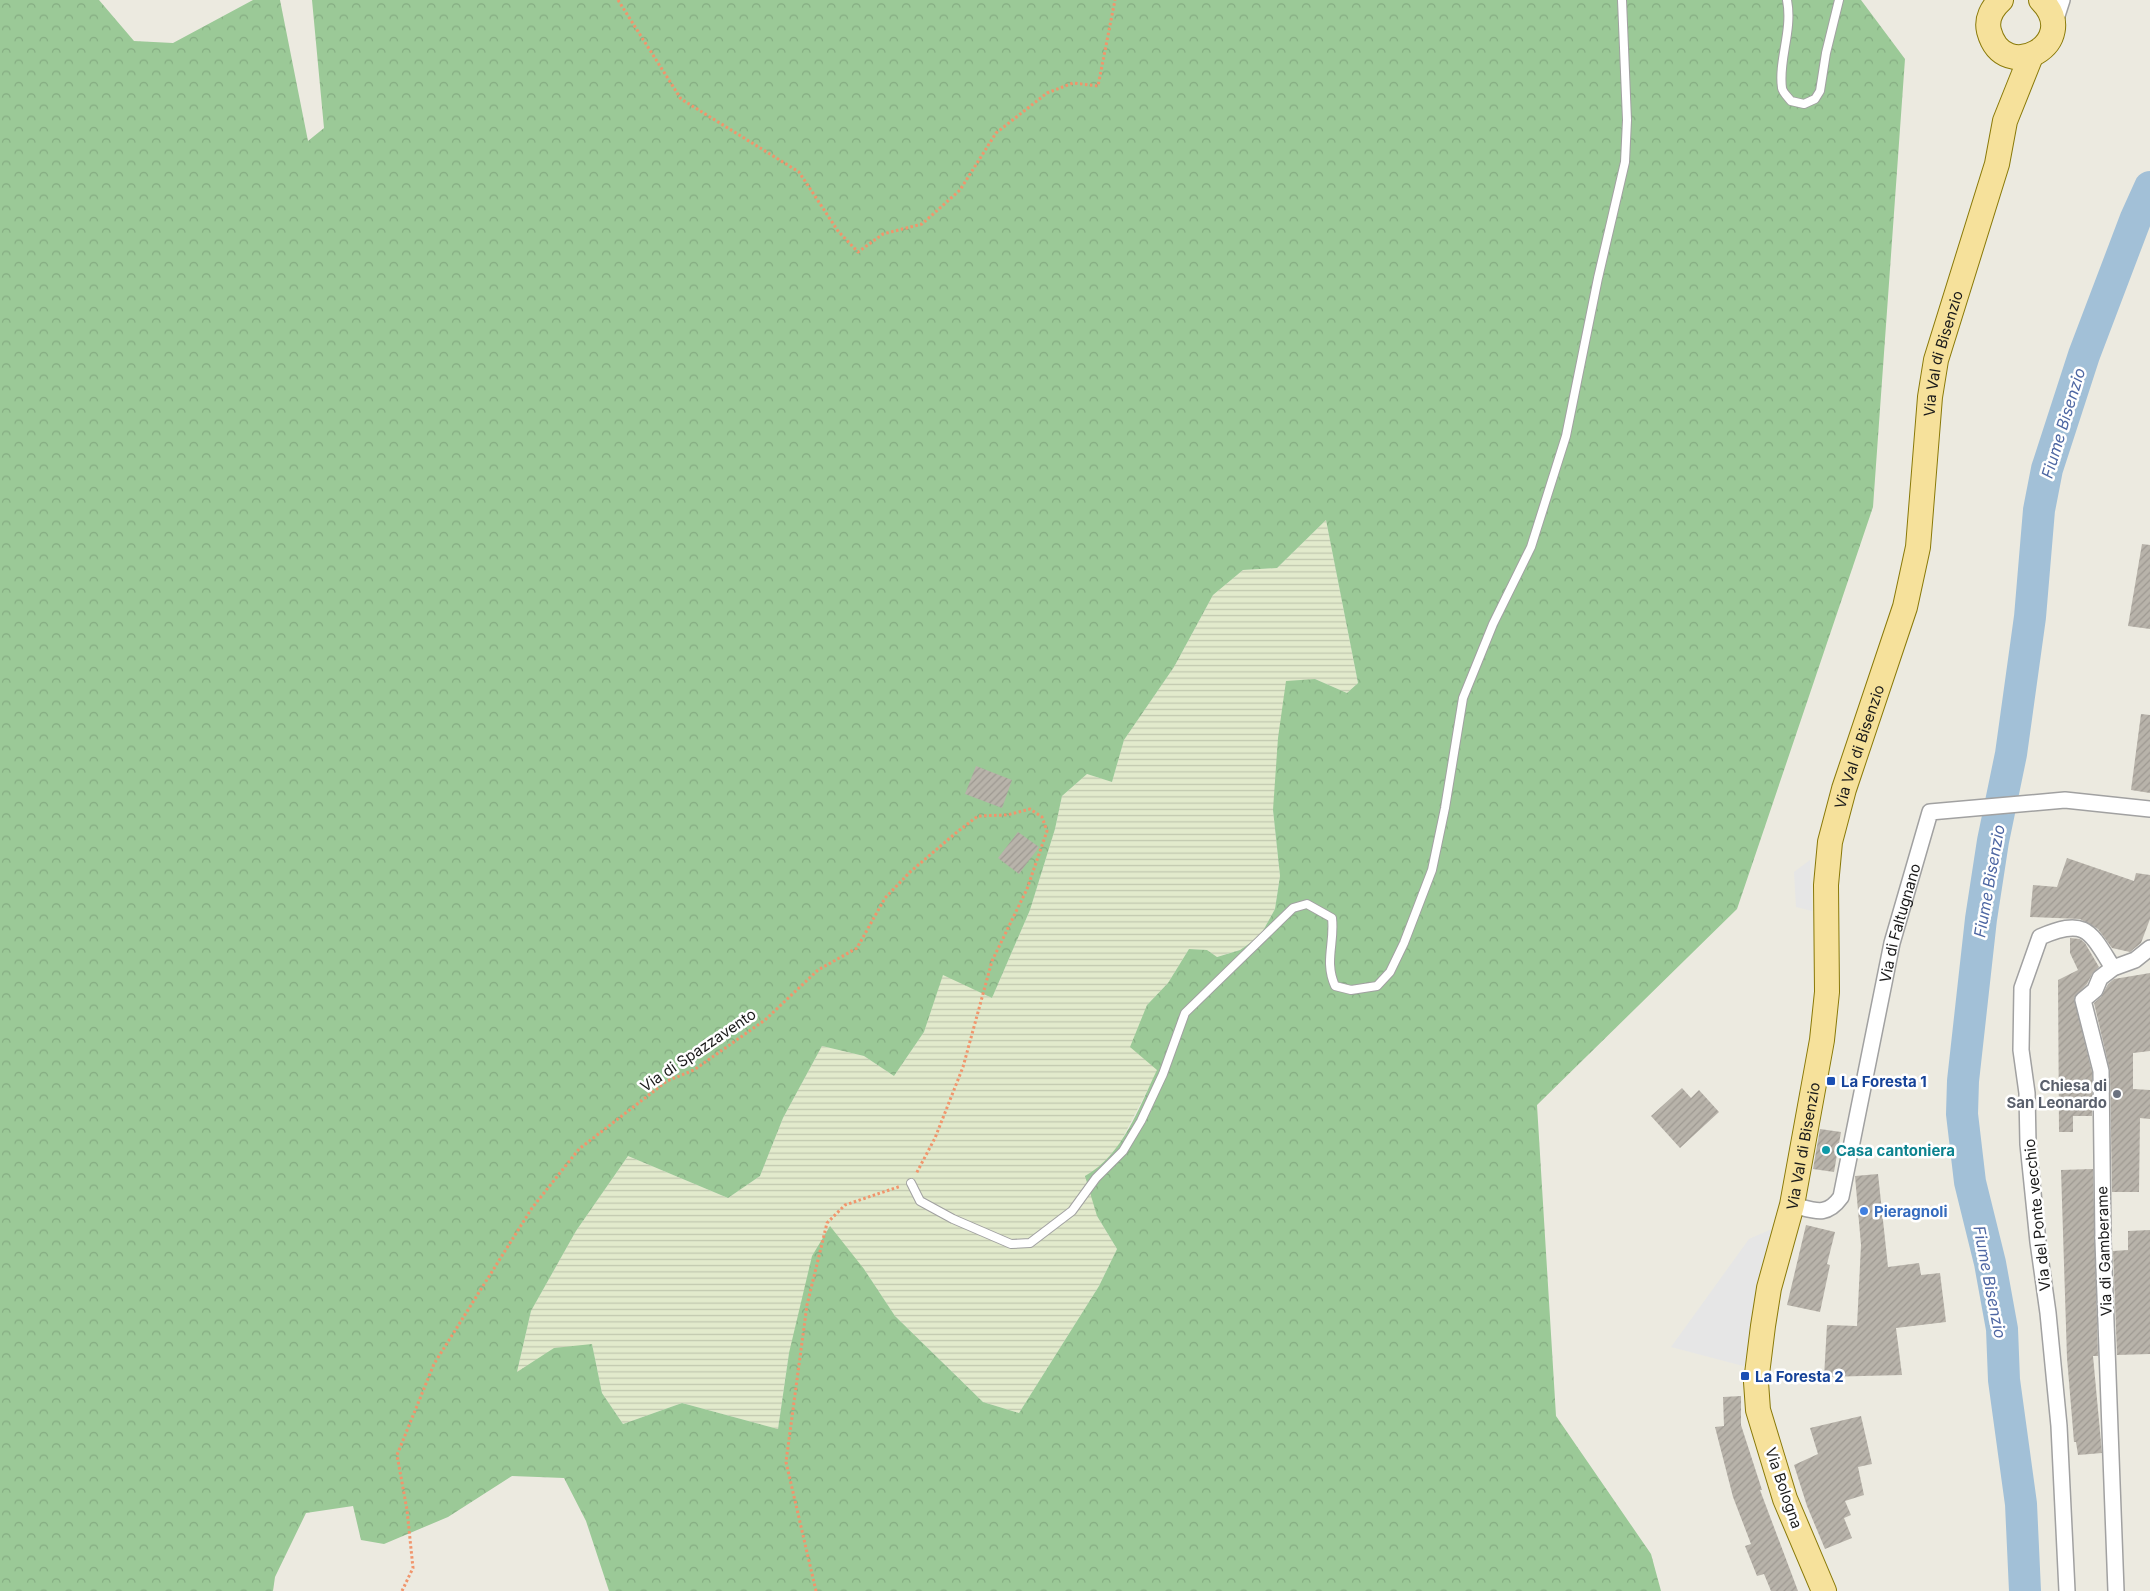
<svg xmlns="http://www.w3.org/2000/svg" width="2150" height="1591" font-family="Inter,sans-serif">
<defs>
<pattern id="farmland-rules" width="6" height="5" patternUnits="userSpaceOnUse" patternTransform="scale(1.25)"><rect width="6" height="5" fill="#e2eacc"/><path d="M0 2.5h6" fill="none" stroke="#c1c8af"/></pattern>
<pattern id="forest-crowns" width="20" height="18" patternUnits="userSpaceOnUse" patternTransform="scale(1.25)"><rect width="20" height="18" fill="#9bc997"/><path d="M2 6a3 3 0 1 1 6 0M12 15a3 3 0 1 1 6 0" fill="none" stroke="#85ac82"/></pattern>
<pattern id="building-hatch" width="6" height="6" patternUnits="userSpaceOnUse" patternTransform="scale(1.25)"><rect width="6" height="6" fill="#b8b3aa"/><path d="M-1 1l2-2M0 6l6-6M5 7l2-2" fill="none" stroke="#9e9992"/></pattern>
</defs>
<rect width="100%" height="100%" fill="#eceae0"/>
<!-- farmland -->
<path fill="url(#farmland-rules)" d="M1326,520L1358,683L1347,693L1315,679L1273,810L1280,876L1275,909L1260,936L1240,950L1216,957L1207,950L1189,949L1168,983L1147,1005L1158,1070L1119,1145L1097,1170V1216L1117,1249L1099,1286L1019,1413L983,1402L895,1316L864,1269L789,1353L778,1429L682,1403L623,1424L602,1393L592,1344L517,1372L531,1311L576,1231L628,1156L728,1198L760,1176L783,1118L822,1046L864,1056L894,1076L924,1032L943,974L992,998L1030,910L1055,829L1062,796L1087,774L1112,782L1124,740L1174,667L1213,595L1243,570L1277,568Z"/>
<!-- forest -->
<path fill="url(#forest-crowns)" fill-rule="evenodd" d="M0,0H99L134,41L173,43L253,0H280L308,141L324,128L312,0H1861L1905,59L1873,507L1737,909L1537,1105L1556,1416L1651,1554L1661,1591H609L586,1521L564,1478L512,1476L448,1517L384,1544L361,1540L353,1506L306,1513L275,1577L273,1591H0ZM1326,520L1358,683L1347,693L1315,679L1286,681L1278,738L1273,810L1280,876L1275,909L1260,936L1240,950L1217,957L1207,950L1189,949L1168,983L1147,1005L1130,1047L1157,1070C1139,1107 1123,1155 1085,1176L1097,1216L1117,1249L1099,1286L1019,1413L983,1402L895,1316L864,1269L830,1226L812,1256L789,1353L778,1429L682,1403L623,1424L602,1393L592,1344L554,1348L517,1372L531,1311L576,1231L628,1156L728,1198L760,1176L783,1118L822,1046L864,1056L894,1076L924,1032L943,975L992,998L1030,910L1055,829L1062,796L1087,774L1112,782L1124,740L1174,667L1213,595L1243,570L1277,568Z"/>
<!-- parking -->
<path fill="#e6e6e6" d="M1810,860L1812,911L1796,907L1794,872Z
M1774,1228L1747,1367L1671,1347L1749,1239Z"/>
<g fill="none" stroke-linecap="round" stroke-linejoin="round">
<!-- river -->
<path stroke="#a2c0d7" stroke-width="32" d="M2025,1591L2021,1504L2004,1380L2002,1329L1990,1263L1970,1182L1962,1114L1963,1081L1981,919L1993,841L2011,754L2030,617L2039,510L2047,469L2084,355L2136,218L2150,187"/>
</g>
<!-- building -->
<path fill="url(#building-hatch)" d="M2142,544L2150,545V629L2128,626Z
M2141,714L2150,715V793L2131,790Z
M976,766L1012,780L1002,808L965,794Z
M1018,832L1039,847L1019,874L998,858Z
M2067,858L2134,881L2136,873L2150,875V919L2141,943L2130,952L2112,948L2098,929L2080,919L2030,917L2033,885L2057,887Z
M2070,938L2080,939L2085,943L2099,967L2092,974L2087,984L2074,998L2092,1072V1116H2073V1132H2059L2058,980L2078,970L2070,953Z
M2150,973V1051L2133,1053V1089L2150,1090V1119L2140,1118L2139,1192H2112L2110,1071L2094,1003L2101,997L2108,984L2114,979Z
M1682,1088L1691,1098L1699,1090L1719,1112L1680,1148L1651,1116Z
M1820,1129L1841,1132L1834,1172L1813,1169Z
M2093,1169L2098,1356H2093L2102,1453L2078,1455L2076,1442H2074L2067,1358L2061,1170Z
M1878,1174L1888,1267L1919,1263L1921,1275L1940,1273L1946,1322L1896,1328L1902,1375L1824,1377L1827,1325L1857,1326L1861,1245L1855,1176Z
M1806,1225L1835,1232L1827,1264L1830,1265L1820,1312L1787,1305Z
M2150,1230V1354L2117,1355L2113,1251L2128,1250V1231Z
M1741,1396V1425L1762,1490H1760L1798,1591H1771L1764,1574L1757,1576L1745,1546L1751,1544L1733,1497L1715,1427L1724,1426L1723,1397Z
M1861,1416L1872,1464L1858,1467L1864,1495L1845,1501L1851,1515L1844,1518L1852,1538L1825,1549L1807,1506L1794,1465L1818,1454L1810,1428Z"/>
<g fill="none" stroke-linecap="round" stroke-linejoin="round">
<defs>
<path id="service" d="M1787,0C1793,31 1778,60 1782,88C1783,93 1788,97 1791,101L1804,104L1815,99L1820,91L1826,53L1839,0
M911,1183L920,1201L953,1219L1011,1244L1030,1243L1072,1211L1096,1178L1123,1151L1141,1121L1163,1074L1185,1013L1293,908L1307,904L1332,918C1335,943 1324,961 1335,986L1351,990L1377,986L1390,972L1404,943L1432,870L1445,808L1463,698L1493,624L1531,547L1566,436L1598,278L1625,162L1627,120L1622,0"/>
<g id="minor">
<path d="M2054,25L2062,0"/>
<path id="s1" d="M1792,1205C1814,1210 1826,1218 1841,1197L1892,943L1930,812L2065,800L2150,809"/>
<path d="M2067,1591L2059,1426L2048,1313L2038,1242L2028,1144L2027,1093L2021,1050L2022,988L2040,937C2086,917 2090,931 2113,968"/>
<path d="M2116,1591L2103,1241L2101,1071L2083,1000L2095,990L2100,978L2113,968L2135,960L2150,948"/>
</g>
<g id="primary">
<path d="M2001,0C1992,8 1986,19 1989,31C2004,87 2083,42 2041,0"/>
<path id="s2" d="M1824,1591L1785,1499L1758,1410L1756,1382L1763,1326L1769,1288L1792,1205L1822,1040L1827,992L1826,885L1830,842L1844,789L1905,607L1918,547L1930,397L1936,360L1997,164L2005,121L2031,56"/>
</g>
</defs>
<!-- service casing -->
<use href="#service" stroke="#a1a1a1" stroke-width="10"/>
<!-- minor casing -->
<use href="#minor" stroke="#a1a1a1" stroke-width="18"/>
<!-- primary casing -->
<use href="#primary" stroke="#897908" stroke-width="26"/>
<!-- path -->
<path stroke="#f1956c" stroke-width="3" stroke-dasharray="2.5 2.5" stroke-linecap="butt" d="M618,0L681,99L799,172L838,231L858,252L883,234L922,224L960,190L996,133L1047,93L1073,83L1098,86L1115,0
M402,1591L413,1568L407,1510L397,1455L434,1364L532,1208L579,1149L667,1081L694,1070L765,1020L818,970L857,948L885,898L910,872L957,832L978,816L1007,815L1030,809L1042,817L1047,831L1027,889L992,961L963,1067L935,1138L916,1174
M816,1591L786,1462L807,1305L827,1223L845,1205L901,1186"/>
<!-- service -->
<use href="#service" stroke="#fff" stroke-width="8"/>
<!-- minor -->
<use href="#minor" stroke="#fff" stroke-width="15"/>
<!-- primary -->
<use href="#primary" stroke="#f6e19b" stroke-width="24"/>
</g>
<!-- markers -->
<g fill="#1a4fb4" stroke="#fff" stroke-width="2">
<rect x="1826" y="1076" width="10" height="10" rx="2.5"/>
<rect x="1740" y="1371" width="10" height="10" rx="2.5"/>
</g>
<circle fill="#6b7280" stroke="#fff" stroke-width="2" cx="2117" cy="1094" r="5"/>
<circle fill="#0f9aa8" stroke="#fff" stroke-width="2" cx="1826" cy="1150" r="5"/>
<circle fill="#3f7fe0" stroke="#fff" stroke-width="2" cx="1864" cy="1211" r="5"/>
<g text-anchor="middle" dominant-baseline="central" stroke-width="5" stroke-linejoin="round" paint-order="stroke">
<!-- street labels -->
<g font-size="15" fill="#1a1a1a" stroke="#fff">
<text stroke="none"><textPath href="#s2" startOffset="1272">Via Val di Bisenzio</textPath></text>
<text stroke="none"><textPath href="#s2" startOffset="868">Via Val di Bisenzio</textPath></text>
<text stroke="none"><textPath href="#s1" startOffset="335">Via di Faltugnano</textPath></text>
<text transform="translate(698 1050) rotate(-34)">Via di Spazzavento</text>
<text stroke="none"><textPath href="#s2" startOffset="462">Via Val di Bisenzio</textPath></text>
<text transform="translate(2037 1215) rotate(-96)">Via del Ponte vecchio</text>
<text transform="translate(2104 1251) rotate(-92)">Via di Gamberame</text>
<text transform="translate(1784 1488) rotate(71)">Via Bologna</text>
</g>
<!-- transit labels -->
<g font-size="15" font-weight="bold" fill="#164399" stroke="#fff" text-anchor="start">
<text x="1841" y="1081">La Foresta 1</text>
<text x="1755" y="1376">La Foresta 2</text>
</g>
<!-- worship labels -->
<g font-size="15" font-weight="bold" fill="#5b616d" stroke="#fff" text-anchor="end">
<text x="2107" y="1085">Chiesa di<tspan x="2107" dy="17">San Leonardo</tspan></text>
</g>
<!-- culture labels -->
<g font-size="15" font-weight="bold" fill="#0d838f" stroke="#fff" text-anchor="start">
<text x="1836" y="1150">Casa cantoniera</text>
</g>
<!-- shop labels -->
<g font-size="15" font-weight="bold" fill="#366cbe" stroke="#fff" text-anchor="start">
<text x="1874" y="1211">Pieragnoli</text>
</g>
<!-- water labels -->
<g font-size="16" font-style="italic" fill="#4e67a3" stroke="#fff">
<text transform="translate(2063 423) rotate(-73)">Fiume Bisenzio</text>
<text transform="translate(1989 881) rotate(-80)">Fiume Bisenzio</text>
<text transform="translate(1990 1282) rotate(79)">Fiume Bisenzio</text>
</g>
</g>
</svg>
